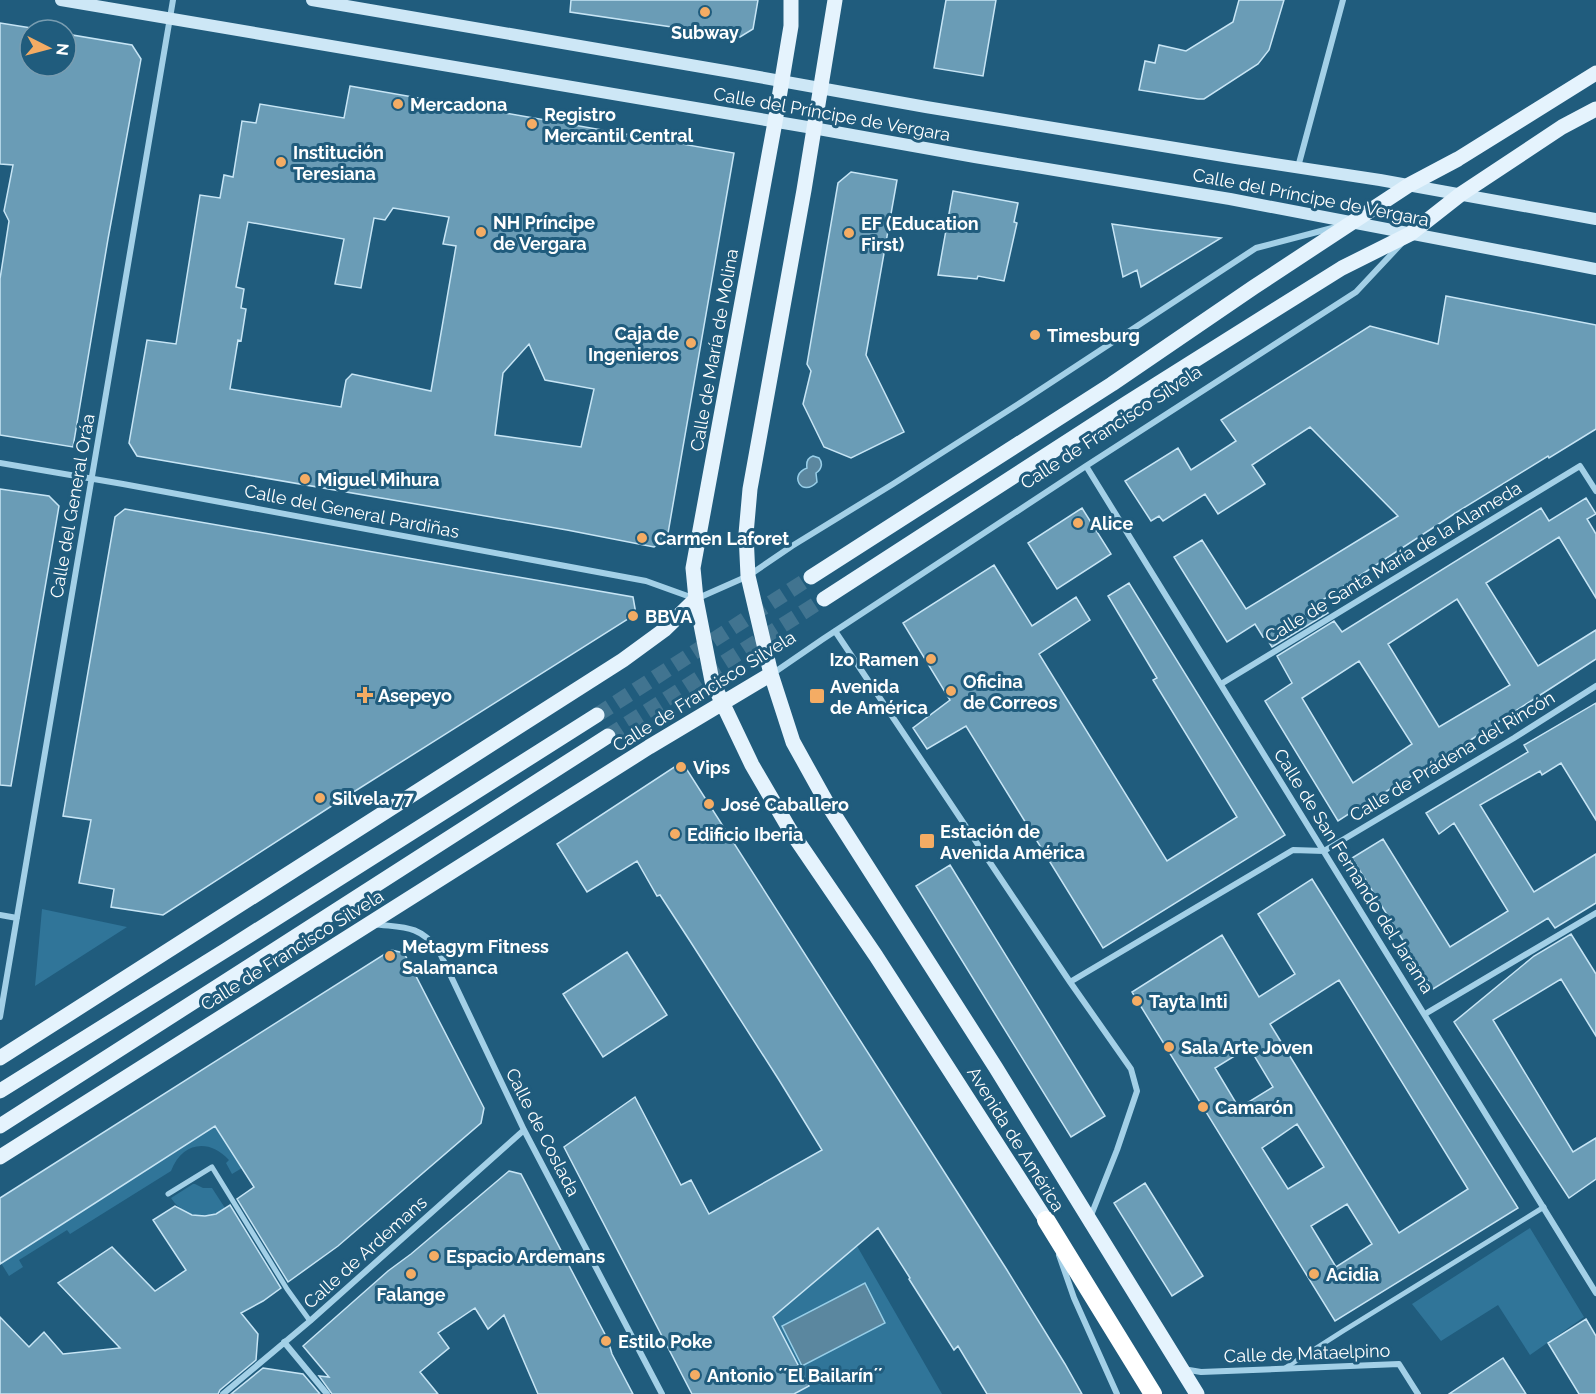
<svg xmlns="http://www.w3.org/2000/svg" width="1596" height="1394" font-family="Raleway,sans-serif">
<rect width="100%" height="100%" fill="#205c7d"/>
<!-- green -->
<path fill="#307599" d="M42,909L127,927L35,986Z
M215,1126L242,1168L232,1174L226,1163L229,1160C209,1138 182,1142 171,1171L70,1234L67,1230L19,1260L23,1267L9,1276L1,1263Z
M193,1184H195L203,1188H212L225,1208C207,1222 183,1217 171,1198Z
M1530,1228L1584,1317L1530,1355L1498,1305L1441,1341L1412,1304Z
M857,1246L942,1394H692L689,1389Z"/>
<!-- water -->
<path fill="#5b879f" stroke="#97cee8" stroke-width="1.5" d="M813,456L819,458C823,463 822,469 816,473L817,482C802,498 788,475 807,468C806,462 807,458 813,456Z
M865,1283L885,1323L802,1366L782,1326Z"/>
<!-- building -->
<path fill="#6a9cb6" stroke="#c7e5f5" stroke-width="1.5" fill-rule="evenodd" d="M571,0H758L753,29L740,37L570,12Z
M946,0H996L983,76L934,68Z
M1239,0H1284L1269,50L1258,64L1204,99H1198L1139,90L1145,61L1155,63L1159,45L1186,51L1233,22Z
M0,23L44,30H30V66H66V34L132,45L141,59L108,239L73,447L0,435V279L9,221L4,211L13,165L0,164Z
M350,86L734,153L667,539L654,547L567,530L137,456L129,443L147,340L176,344L200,195L220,198L224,175L233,177L242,121L256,123L260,104L344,118ZM393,208L449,217L443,244L456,246L431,391L352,374L346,380L341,407L230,389L238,340L241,341L246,309L241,308L244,289L236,287L248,222L344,239L335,284L361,288L374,218L385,220ZM529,344L545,380L594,389L581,447L495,435L503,373Z
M851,172L897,180L866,355L904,432L851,458L824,447L803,404L811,371L807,364L838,183Z
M953,191L1018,203L1014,222L1017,223L1004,281L978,276L977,279L938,275Z
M1112,224L1155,230L1221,238L1141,287L1137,270L1123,277Z
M1446,296L1596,325V429L1549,458L1548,456L1457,512L1321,601L1328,613L1272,647L1265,636L1263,637L1255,624L1227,642L1174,557L1202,540L1246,609L1398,516L1310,427L1252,465L1265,484L1218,514L1205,494L1163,521L1159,516L1151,521L1125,481L1178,448L1191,470L1236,441L1221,420L1370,326L1438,344Z
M0,489L49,496L59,506L11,786L0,785Z
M1586,498L1596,514L1587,519L1596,534V598L1559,537L1486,583L1538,666L1596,630V659L1469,741L1382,794L1381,793L1338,821L1265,701L1292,683L1277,656L1334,621L1342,632L1541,508L1549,521ZM1457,599L1510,685L1439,727L1388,644ZM1359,661L1412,744L1353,783L1302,698Z
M1082,508L1111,554L1057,589L1028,543Z
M125,509L633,597L636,614L344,798L163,915L111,907L114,889L79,883L91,820L63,816L115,517Z
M994,565L1032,626L1076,597L1090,620L1039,654L1167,861L1237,817L1153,680L1157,678L1108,596L1129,583L1285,835L1103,948L966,726L927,749L913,728L950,700L903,623Z
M1596,703V820L1561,763L1542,775L1540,771L1480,805L1534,892L1596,854V903L1555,928L1548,918L1433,989L1352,858L1383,839L1450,947L1508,911L1454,823L1439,834L1426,813L1528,752L1524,745Z
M682,762L1007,1270L1065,1364L1082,1394H987L958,1346L954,1350L909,1279L910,1278L878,1228L773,1317L809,1386L794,1394H692L564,1147L635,1097L681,1185L691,1180L709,1214L822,1150L779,1080L690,941L660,895L657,896L637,861L587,892L557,844Z
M950,865L1105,1116L1071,1137L916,886Z
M1312,879L1518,1208L1335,1321L1132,992L1222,935L1259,997L1295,974L1258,914ZM1339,980L1468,1189L1399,1233L1270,1024ZM1249,1047L1273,1087L1239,1108L1215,1068ZM1297,1124L1324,1167L1288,1189L1262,1148ZM1347,1204L1372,1244L1336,1267L1311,1226Z
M1571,934L1596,974V1036L1561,979L1493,1020L1573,1152L1596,1138V1179L1569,1198L1454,1022L1534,956Z
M391,950L404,953L484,1108L481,1123L338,1246L288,1282L237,1199L254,1187L215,1126L0,1264V1198Z
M627,952L667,1015L603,1057L563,994Z
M509,1171L521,1174L608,1340L612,1354L633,1394H538L504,1315L488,1329L475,1308L438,1333L449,1348L420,1372L438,1394H332L319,1376L329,1377L303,1346L388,1271L411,1254Z
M1145,1183L1203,1276L1172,1296L1114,1203Z
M230,1205L281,1288L263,1301L241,1313L258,1334L256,1360L220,1390L218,1394H0V1317L29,1347L44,1332L63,1354L120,1348L58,1283L112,1247L155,1291L186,1270L153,1220L175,1206L192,1215L205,1216L216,1214Z
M1586,1319L1596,1336V1394H1579L1548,1343Z
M1503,1358L1526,1394H1449Z
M263,1368L303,1374L320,1394H231Z"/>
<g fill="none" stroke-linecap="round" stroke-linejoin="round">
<!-- primary-tunnel -->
<path stroke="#417490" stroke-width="15" stroke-dasharray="15 8" stroke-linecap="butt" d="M597,715L811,577
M608,736L824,599"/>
<!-- pedestrian -->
<path stroke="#a3d0e7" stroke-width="5" d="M168,1194L212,1167L287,1289L310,1321
M1285,1368L1343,1331L1544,1207"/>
<!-- minor -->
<path stroke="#a3d0e7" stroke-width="6" d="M1298,167L1343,0
M0,463L123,484L646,581L696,599L748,576L792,546L893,484L1023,401L1256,248L1336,227
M1086,466L1596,1293
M835,631L1070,982L1131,1069L1137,1091L1117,1150L1090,1218
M772,674L823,639L1086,466L1356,292L1401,244
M1221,684L1580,466L1596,491
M0,915L17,918
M373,924C404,928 417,924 438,949L524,1130L662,1394
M1070,982L1293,850L1324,851L1514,738L1596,686
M1425,1014L1596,913
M0,1017L173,0
M1059,1255L1074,1298L1117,1394
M284,1342L327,1394
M1183,1369L1201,1372L1399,1364L1418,1394
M223,1394L310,1321L524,1130"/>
<!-- secondary -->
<path stroke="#cde7f6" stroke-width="12" d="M61,0L813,128L975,157L1230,199L1596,269
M312,0L731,72L926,107L1236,158L1380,180L1596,219"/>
<!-- primary -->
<path stroke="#e5f3fd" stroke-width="15" d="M791,0V26L775,122L693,568L696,599L712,681L752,765L790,830L876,956L1046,1220
M835,0L804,190L750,489L746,534L748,576L771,674L793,742L828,805L996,1068L1197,1394
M811,577L1112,384L1254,287L1409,185L1458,159L1596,73
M824,599L1127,403L1270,313L1342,268L1410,234L1461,194L1562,127L1596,109
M0,1058L623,660L664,630L696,599
M0,1091L226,950L597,715
M0,1126L608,736
M0,1157L649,747L771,674"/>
<!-- motorway -->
<path stroke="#fff" stroke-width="18" d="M1046,1220L1153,1394"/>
</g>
<!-- markers -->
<g fill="#f4ac64" stroke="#205c7d" stroke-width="2">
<circle cx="705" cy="12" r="6"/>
<circle cx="398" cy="104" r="6"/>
<circle cx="532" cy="124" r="6"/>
<circle cx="281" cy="162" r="6"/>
<circle cx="481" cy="232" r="6"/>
<circle cx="849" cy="233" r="6"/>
<circle cx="1035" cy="335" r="6"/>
<circle cx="691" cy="343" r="6"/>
<circle cx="305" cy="479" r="6"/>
<circle cx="1078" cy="523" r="6"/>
<circle cx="642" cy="538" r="6"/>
<circle cx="633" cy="616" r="6"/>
<circle cx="931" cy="659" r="6"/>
<circle cx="951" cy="691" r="6"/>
<path d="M362 686h6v6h6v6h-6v6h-6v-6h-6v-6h6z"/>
<rect x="809" y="688" width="16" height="16" rx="3"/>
<circle cx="681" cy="767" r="6"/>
<circle cx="320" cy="798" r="6"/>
<circle cx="709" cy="804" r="6"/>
<circle cx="675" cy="834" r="6"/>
<rect x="919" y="833" width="16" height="16" rx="3"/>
<circle cx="390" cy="956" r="6"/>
<circle cx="1137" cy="1001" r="6"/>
<circle cx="1169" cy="1047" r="6"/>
<circle cx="1203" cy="1107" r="6"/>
<circle cx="434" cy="1256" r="6"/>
<circle cx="411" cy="1274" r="6"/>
<circle cx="1314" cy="1274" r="6"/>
<circle cx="606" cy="1341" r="6"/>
<circle cx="695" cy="1375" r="6"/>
</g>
<g text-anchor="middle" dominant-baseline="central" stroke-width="6" stroke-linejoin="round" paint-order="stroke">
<!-- poi labels -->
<g font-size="18" font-weight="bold" fill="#fff" stroke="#205c7d" text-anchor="start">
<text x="705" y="32" text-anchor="middle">Subway</text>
<text x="410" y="104">Mercadona</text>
<text x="544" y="114">Registro<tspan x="544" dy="21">Mercantil Central</tspan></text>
<text x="293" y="152">Institución<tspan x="293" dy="21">Teresiana</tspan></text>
<text x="493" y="222">NH Príncipe<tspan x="493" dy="21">de Vergara</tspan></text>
<text x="861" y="223">EF (Education<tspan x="861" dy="21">First)</tspan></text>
<text x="679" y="333" text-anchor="end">Caja de<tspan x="679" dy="21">Ingenieros</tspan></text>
<text x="1047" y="335">Timesburg</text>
<text x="317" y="479">Miguel Mihura</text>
<text x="1090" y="523">Alice</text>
<text x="654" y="538">Carmen Laforet</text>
<text x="645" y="616">BBVA</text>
<text x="919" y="659" text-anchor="end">Izo Ramen</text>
<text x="963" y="681">Oficina<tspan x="963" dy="21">de Correos</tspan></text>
<text x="830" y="686">Avenida<tspan x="830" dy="21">de América</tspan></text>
<text x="378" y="695">Asepeyo</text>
<text x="693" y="767">Vips</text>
<text x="332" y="798">Silvela 77</text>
<text x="721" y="804">José Caballero</text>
<text x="940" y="831">Estación de<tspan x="940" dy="21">Avenida América</tspan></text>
<text x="687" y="834">Edificio Iberia</text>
<text x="402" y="946">Metagym Fitness<tspan x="402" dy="21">Salamanca</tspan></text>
<text x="1149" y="1001">Tayta Inti</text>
<text x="1181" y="1047">Sala Arte Joven</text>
<text x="1215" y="1107">Camarón</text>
<text x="446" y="1256">Espacio Ardemans</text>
<text x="1326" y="1274">Acidia</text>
<text x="411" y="1294" text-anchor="middle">Falange</text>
<text x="618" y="1341">Estilo Poke</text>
<text x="707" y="1375">Antonio ´´El Bailarín´´</text>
</g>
<!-- street labels -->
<g font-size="18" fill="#fff" stroke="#205c7d">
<text transform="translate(832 114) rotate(10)">Calle del Príncipe de Vergara</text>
<text transform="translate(1311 197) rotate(11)">Calle del Príncipe de Vergara</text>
<text transform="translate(714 350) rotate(-80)">Calle de María de Molina</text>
<text transform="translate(1111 427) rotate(-33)">Calle de Francisco Silvela</text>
<text transform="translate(72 506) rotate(-80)">Calle del General Oráa</text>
<text transform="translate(352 511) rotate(11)">Calle del General Pardiñas</text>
<text transform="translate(1393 562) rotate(-31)">Calle de Santa María de la Alameda</text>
<text transform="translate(704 691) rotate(-32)">Calle de Francisco Silvela</text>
<text transform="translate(1452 756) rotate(-31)">Calle de Prádena del Rincón</text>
<text transform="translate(1354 871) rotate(58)">Calle de San Fernando del Jarama</text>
<text transform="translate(292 950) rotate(-32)">Calle de Francisco Silvela</text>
<text transform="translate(543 1132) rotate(63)">Calle de Coslada</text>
<text transform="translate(1016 1139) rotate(58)">Avenida de América</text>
<text transform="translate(365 1252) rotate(-42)">Calle de Ardemans</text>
<text transform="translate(1307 1353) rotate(-2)">Calle de Mataelpino</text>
</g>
</g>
<!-- north arrow -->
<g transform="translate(48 48) rotate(96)"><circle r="28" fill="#205c7d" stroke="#799db1" stroke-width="1.5"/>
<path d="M0-4.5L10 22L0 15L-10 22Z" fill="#f4ac64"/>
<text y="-9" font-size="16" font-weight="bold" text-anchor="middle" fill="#ffffff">N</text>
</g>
</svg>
